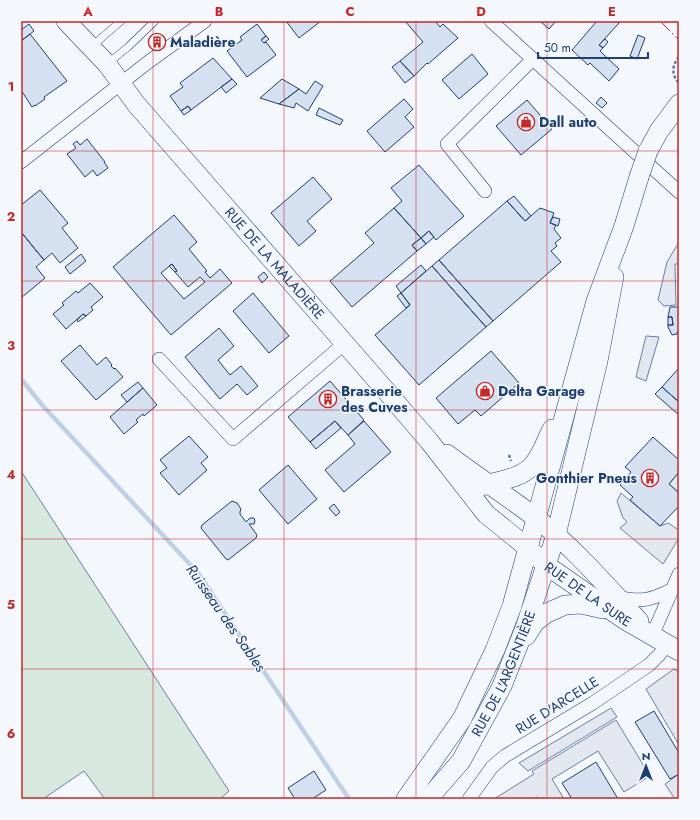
<svg xmlns="http://www.w3.org/2000/svg" width="700" height="820" font-family="Jost,sans-serif">
<rect width="100%" height="100%" fill="#f4f7fb"/>
<!-- green -->
<path fill="#d7e8df" stroke="#687fa3" d="M21,471L229,791L220,799H105L84,771L43,799H21Z"/>
<!-- parking -->
<path fill="#e3e8f0" stroke="#687fa3" d="M679,242V264H675L676,305L664,306L658,300L667,262Z
M646,336L659,337L646,381L636,377Z
M679,472V493L669,484Z
M621,493L660,526L668,523L679,530V538L663,564L620,528L627,522L623,518L617,501Z
M674,669L679,672V745L646,689Z
M611,708L617,717L528,771L519,763Z
M616,720L650,776L624,792L598,751L552,779L564,799H539L537,797L533,799H494L534,774L532,771Z
M679,774V797L675,799L665,784Z"/>
<g fill="none" stroke-linecap="round" stroke-linejoin="round">
<!-- stream -->
<path stroke="#bed0e5" stroke-width="4.5" d="M21,379L43,406L198,573L349,799"/>
</g>
<!-- building -->
<path fill="#d5e0f0" stroke="#1d3f73" fill-rule="evenodd" d="M286,21H321L299,38Z
M405,21H435L440,27L443,24L458,38L428,64L427,63L414,76L400,61L423,42Z
M540,21H556L549,29Z
M597,21L620,22L599,45L603,48L600,51L619,69L609,81L590,63L588,65L572,50Z
M29,24L34,31L21,41V30Z
M257,24L266,36L261,40L264,43L266,42L276,55L247,77L227,51L242,40L240,37Z
M30,34L67,81L44,97L45,99L35,106V105L32,107L21,90V41Z
M638,35L645,38L637,59L630,56Z
M266,36L269,39L264,43L261,40Z
M159,38L162,41L154,46L152,43Z
M605,39L608,42L603,48L599,45Z
M472,54L488,74L459,99L442,80Z
M213,58L232,79L191,110L188,106L181,111L170,96L183,87L180,83Z
M400,61L414,76L405,83L392,67Z
M232,79L237,84L226,93L221,87Z
M282,79L299,89L279,104L260,98Z
M315,81L323,86L308,111L296,103L294,108L279,104L299,89L306,94Z
M601,97L607,103L602,108L596,103Z
M404,99L413,109L405,117L414,127L385,152L367,131Z
M527,100L552,129L521,155L496,126Z
M188,106L191,110L184,115L181,111Z
M319,108L343,120L340,125L316,115Z
M87,139L105,162H104L108,168L97,176L93,170L85,177L67,154L76,148L73,144L77,141L80,145Z
M419,165L464,216L436,240L429,231L421,238L394,208L402,201L391,188Z
M313,177L332,199L307,221L316,231L299,246L271,213Z
M40,190L68,223L62,228L78,248L60,263L52,253L44,260L21,232V205Z
M514,196L531,216L525,221L507,201Z
M507,201L525,221L540,208L554,213L550,223L556,225L554,229L561,238L555,243L557,246L551,251L561,262L493,321L439,260Z
M394,208L421,238L412,245L417,251L352,307L330,281L374,243L365,233Z
M174,215L197,242L189,249L207,271L205,272L210,278L220,269L232,283L171,335L113,267ZM172,264L177,271L175,272L188,287L200,277L205,282L184,299L161,273Z
M553,217L560,219L558,226L550,223Z
M429,231L434,237L426,244L421,238Z
M21,232L44,260L36,267L45,278L21,298Z
M421,238L426,244L417,251L412,245Z
M81,254L86,261L70,274L65,267Z
M439,260L493,321L486,327L432,266Z
M172,264L177,271L175,272L169,266Z
M421,265L426,271L401,293L396,286Z
M432,266L486,327L419,385L375,335L410,305L401,293Z
M264,272L268,277L262,283L258,277Z
M90,283L103,297L91,307L93,310L86,316L83,314L66,329L53,314L64,305L62,303L76,291L78,293Z
M253,293L289,336L269,353L233,311Z
M401,293L410,305L406,308L397,296Z
M670,307H679V332H677V334L672,335L668,327V325H673L672,317H668Z
M83,314L86,316L78,322L77,320Z
M668,317H672L673,325H668Z
M219,328L234,346L218,360L230,375L241,366L258,386L247,395L237,384L220,399L185,357Z
M80,345L97,365L106,357L112,365L111,366L114,369L115,368L123,377L96,400L61,361Z
M491,351L519,383L481,416L475,410L458,424L436,398Z
M678,369L679,370V402L662,387Z
M330,381L364,420L348,435L335,421L310,442L288,417Z
M138,382L143,388L127,402L121,395Z
M662,387L679,402V415L655,394Z
M143,388L157,405L144,416L143,414L136,420L138,422L124,434L110,417Z
M335,421L341,428L316,449L310,442Z
M364,421L391,452L344,492L325,470L355,444L348,435Z
M189,436L208,457L201,463L207,470L179,495L160,473L167,468L160,460Z
M653,437L679,460V472L669,484L679,493V506L660,526L630,500L633,497L620,485L631,472L625,467Z
M288,465L317,499L288,524L259,490Z
M232,501L237,503L241,509L240,512V514L246,522L250,518H254L255,521L254,524H249L257,535L256,538L228,560L226,559L201,528L202,525Z
M334,504L340,512L336,516L329,508Z
M654,711L679,753V774L670,779L635,722Z
M596,762L618,799H572L562,783Z
M314,771L326,790L312,799H295L288,788Z"/>
<g fill="none" stroke-linecap="round" stroke-linejoin="round">
<defs>
<path id="lane" d="M91,47L121,21
M107,64L128,47L155,21"/>
<path id="street" d="M491,21L679,192
M21,162L147,63L205,21
M485,191L447,144L533,59
M159,359L233,439L345,343
M617,597C641,602 649,601 671,590
M652,636L679,574
M469,799L492,767L505,756L593,703L649,665L660,654L667,644"/>
<g id="secondary">
<path id="s1" d="M66,21L107,64L136,104L381,385L429,441L486,514L528,548L546,565L625,620L679,651"/>
<path d="M648,151L659,131L679,104"/>
<path d="M447,454C476,476 507,496 536,518C574,548 606,585 639,621"/>
<path d="M482,486C497,481 519,479 531,467C541,457 546,441 552,429"/>
<path d="M526,636L535,622L547,613L565,605L581,604L603,609"/>
<path d="M406,799L462,719L495,650L512,606L596,301L624,226L639,177"/>
<path id="s2" d="M428,799L461,761L502,686L525,628L556,535L598,361L614,277"/>
</g>
</defs>
<!-- lane casing -->
<use href="#lane" stroke="#1d3f73" stroke-width="8"/>
<!-- street casing -->
<use href="#street" stroke="#1d3f73" stroke-width="14"/>
<!-- secondary casing -->
<use href="#secondary" stroke="#1d3f73" stroke-width="20"/>
<!-- path -->
<path stroke="#5e769c" stroke-width="2.5" stroke-dasharray="3 2" stroke-linecap="butt" d="M679,57C672,65 671,75 679,83
M509,455L511,461"/>
<!-- lane -->
<use href="#lane" stroke="#f4f7fb" stroke-width="7"/>
<!-- street -->
<use href="#street" stroke="#f4f7fb" stroke-width="13"/>
<!-- secondary -->
<use href="#secondary" stroke="#f4f7fb" stroke-width="19"/>
<defs>
<path id="secondary-bridge" d="M639,177L648,151"/>
</defs>
<!-- secondary-bridge casing -->
<use href="#secondary-bridge" stroke="#1d3f73" stroke-width="20" stroke-linecap="butt"/>
<!-- secondary-bridge -->
<use href="#secondary-bridge" stroke="#f4f7fb" stroke-width="19"/>
<!-- power -->
<path stroke="#c62828" stroke-width="1" stroke-dasharray="14 3 2 3" stroke-linecap="butt" d="M660,21L679,40"/>
</g>
<!-- grid -->
<path fill="none" stroke="#c62828" stroke-width="1" stroke-opacity="0.55" d="M153,21V799M284,21V799M416,21V799M547,21V799M21,151H679M21,281H679M21,410H679M21,539H679M21,669H679"/>
<!-- icons -->
<defs>
<symbol id="building-ring" viewBox="-11 -11 22 22"><circle r="9.5" fill="#f4f7fb" stroke="#c62828" stroke-width="1.5"/><path d="M-4-6H4V6H1V3H-1V6H-4ZM-2.5-4.3h1.7v1.8h-1.7ZM.8-4.3h1.7v1.8H.8ZM-2.5-1h1.7V.8h-1.7ZM.8-1h1.7V.8H.8Z" fill="#c62828"/></symbol>
<symbol id="shop-ring" viewBox="-11 -11 22 22"><circle r="9.5" fill="#f4f7fb" stroke="#c62828" stroke-width="1.5"/><path d="M-5-2.5h2.3a2.7 3.5 0 0 1 5.4 0H5L5.5 6h-11ZM-1.5-2.5h3a1.5 2.3 0 0 0-3 0Z" fill="#c62828"/></symbol>
</defs>
<g fill-rule="evenodd">
<use href="#building-ring" x="147" y="32" width="20" height="20"/>
<use href="#shop-ring" x="516" y="112" width="20" height="20"/>
<use href="#shop-ring" x="475" y="381" width="20" height="20"/>
<use href="#building-ring" x="318" y="389" width="20" height="20"/>
<use href="#building-ring" x="640" y="468" width="20" height="20"/>
</g>
<g text-anchor="middle" dominant-baseline="central" stroke-width="3" stroke-linejoin="round" paint-order="stroke">
<!-- poi labels -->
<g font-size="14" font-weight="bold" fill="#1d3f73" stroke="#f4f7fb" text-anchor="start">
<text x="170" y="42">Maladière</text>
<text x="539" y="122">Dall auto</text>
<text x="341" y="391">Brasserie<tspan x="341" dy="16">des Cuves</tspan></text>
<text x="498" y="391">Delta Garage</text>
<text x="637" y="478" text-anchor="end">Gonthier Pneus</text>
</g>
<!-- street labels -->
<g font-size="14" fill="#1d3f73" stroke="#f4f7fb">
<text stroke="none"><textPath href="#s1" startOffset="320">RUE DE LA MALADIÈRE</textPath></text>
<text stroke="none"><textPath href="#s1" startOffset="778">RUE DE LA SURE</textPath></text>
<text stroke="none"><textPath href="#s2" startOffset="148">RUE DE L'ARGENTIÈRE</textPath></text>
<text transform="translate(557 705) rotate(-32)">RUE D'ARCELLE</text>
</g>
<!-- water labels -->
<g font-size="15" font-style="italic" fill="#1d3f73" stroke="#f4f7fb">
<text transform="translate(226 618) rotate(55)">Ruisseau des Sables</text>
</g>
</g>
<!-- border -->
<rect width="700" height="820" fill="none" stroke="#f4f7fb" stroke-width="44"/>
<!-- north arrow -->
<g transform="translate(646 766)" stroke="#f4f7fb" stroke-width="3" paint-order="stroke">
<path d="M0-3L7 15L0 10L-7 15Z" fill="#1d3f73"/>
<text y="-6" font-size="11" font-weight="bold" text-anchor="middle" fill="#1d3f73">N</text>
</g>
<!-- scale -->
<path d="M538 52v6h110v-6" fill="none" stroke="#1d3f73" stroke-width="2"/>
<text x="544" y="52" font-size="12" fill="#1d3f73" stroke="#f4f7fb" stroke-width="3" paint-order="stroke">50 m</text>
<rect x="22" y="22" width="656" height="776" fill="none" stroke="#c62828" stroke-width="1.5"/>
<g font-size="13" text-anchor="middle" font-weight="bold" fill="#c62828">
<text x="88" y="16">A</text>
<text x="219" y="16">B</text>
<text x="350" y="16">C</text>
<text x="481" y="16">D</text>
<text x="612" y="16">E</text>
<text x="11" y="91">1</text>
<text x="11" y="221">2</text>
<text x="11" y="350">3</text>
<text x="11" y="479">4</text>
<text x="11" y="609">5</text>
<text x="11" y="738">6</text>
</g>
</svg>
